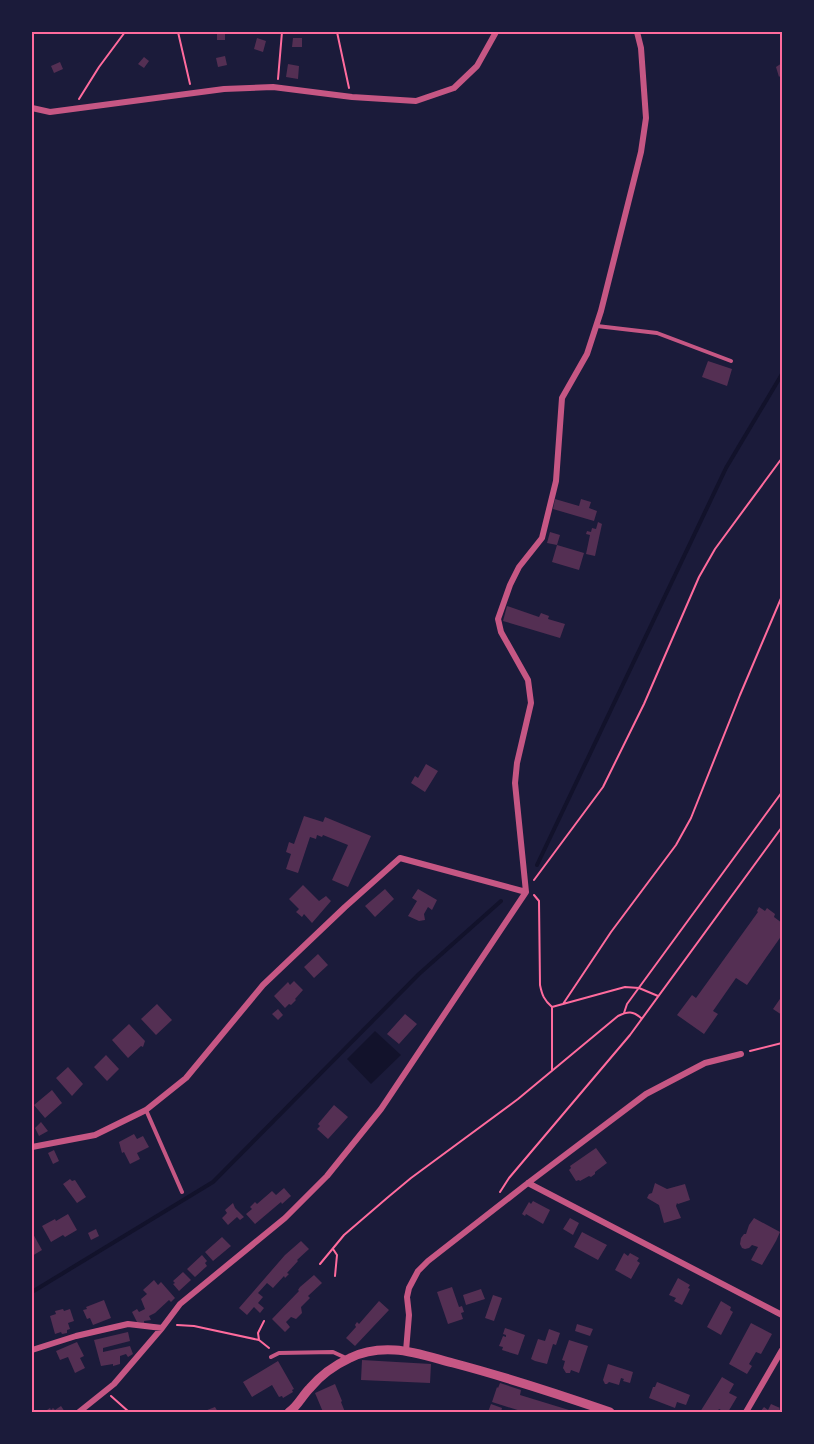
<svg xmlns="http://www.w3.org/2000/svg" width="814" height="1444" font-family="'Fira Sans',sans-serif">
<rect width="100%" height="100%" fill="#1b1b3a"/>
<!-- water -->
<path fill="#12122b" d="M375,1031L401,1055L371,1084L347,1059Z"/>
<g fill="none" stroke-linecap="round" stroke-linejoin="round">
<!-- stream -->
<path stroke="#12122b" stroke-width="4" d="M537,865L726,468L782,374
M32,1292L213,1182L419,974L501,901"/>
</g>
<!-- building -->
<path fill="#542f53" d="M217,32H225V40H217Z
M257,38L266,41L263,52L254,49Z
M293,38H302V47H292Z
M225,56L227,65L218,67L216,58Z
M144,57L149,61L144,68L138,64Z
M60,62L63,69L54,73L51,66Z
M782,63V74L779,77L776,67Z
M288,64L299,66L298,79L286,77Z
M708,361L732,369L727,386L702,377Z
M555,499L579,506L581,499L591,502L589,508L597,511L594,521L553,509Z
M598,522L602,524L595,556L586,554L590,535L586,534L587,531L591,532L592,528L596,529Z
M550,532L560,535L557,545L584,553L579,570L552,562L557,545L547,543Z
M507,606L539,617L541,613L549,616L548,619L565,624L560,638L503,621Z
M426,764L438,771L425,792L411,783L415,776L418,778Z
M304,816L323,822L325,817L371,836L348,887L332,880L348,845L323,835L322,837L317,835L316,839L310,837L298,873L286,869L291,854L286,852L289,842L294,844Z
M303,885L319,901L326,896L331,901L312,923L304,914L302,917L296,912L299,909L289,899Z
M385,889L394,899L375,917L365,906Z
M418,889L437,900L432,910L428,907L424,914L425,920L419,921L408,916L417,901L412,898Z
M759,907L765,911L767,908L775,914L774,917L782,923V935L747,985L736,978L713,1011L718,1014L704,1034L677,1015L692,995L696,998L758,912L757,911Z
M318,954L328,965L314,978L304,967Z
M294,981L303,990L295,999L296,1000L291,1005L289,1004L285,1008L274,996L288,982L290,985Z
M782,996V1015L773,1009Z
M157,1004L172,1020L156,1035L141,1019Z
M278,1009L283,1015L278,1020L272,1014Z
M405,1014L417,1024L399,1044L387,1034Z
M129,1024L145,1041L143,1047L141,1046L128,1058L112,1040Z
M106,1055L119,1069L107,1081L94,1067Z
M68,1067L83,1084L72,1096L56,1078Z
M52,1090L62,1103L45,1118L34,1105Z
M334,1105L348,1117L328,1139L317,1129L320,1126L318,1124Z
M41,1122L48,1131L39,1136L35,1128Z
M134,1134L137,1139L143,1136L149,1147L137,1153L140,1159L130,1164L124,1152L122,1153L119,1142Z
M596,1148L607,1163L595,1172V1174L591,1177L589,1176L580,1181L579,1180L576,1181L569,1170L571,1168L570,1166Z
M54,1150L59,1161L53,1164L48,1153Z
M70,1179L72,1181L75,1180L86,1197L77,1203L63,1184Z
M655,1183L667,1189L685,1184L690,1200L678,1204L677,1203L676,1206L681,1218L664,1223L659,1205L647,1198L649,1194L652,1193Z
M284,1188L291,1196L282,1204L281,1202L255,1224L246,1214L252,1209L250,1207L255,1202L257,1204L272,1191L276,1195Z
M533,1201L550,1210L543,1224L526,1214L525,1216L522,1214L529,1202L531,1204Z
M233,1203L235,1208L244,1217L240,1220L237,1217L228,1225L222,1218L227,1213L225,1210Z
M68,1214L77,1230L65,1237L63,1235L51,1242L42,1226L55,1219L56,1221Z
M570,1218L579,1223L573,1235L563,1229Z
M754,1218L780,1232L776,1241L762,1265L751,1260L758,1247L752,1245L749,1248L745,1249L742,1248L740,1244L741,1238L744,1234H746L749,1225Z
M96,1229L99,1236L91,1240L88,1233Z
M32,1232L42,1250L32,1256Z
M582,1232L607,1245L598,1260L574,1247Z
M222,1237L231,1246L213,1261L205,1252Z
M301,1241L309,1249L297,1260L298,1261L287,1273L289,1274L285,1278L284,1276L273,1288L267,1283L258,1293L263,1297L258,1303L264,1308L260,1313L254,1307L247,1315L239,1308L285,1255Z
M624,1253L628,1256L630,1253L639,1258L637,1261L640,1263L631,1279L615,1270Z
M202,1255L207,1261L205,1263L207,1266L195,1277L187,1269Z
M183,1272L191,1280L179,1291L173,1284L175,1283L173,1281Z
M314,1275L322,1283L308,1296L310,1298L301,1307L302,1313L296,1319L291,1317L286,1322L290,1327L285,1332L272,1319L299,1291L298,1290L300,1287Z
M678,1278L690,1285L688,1288L690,1289L682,1305L674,1301L676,1298L669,1295Z
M154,1280L158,1285L161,1282L175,1298L171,1302L169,1300L155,1313L149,1316L151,1320L144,1321V1323L137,1322L132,1312L137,1309L139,1312L145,1309L141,1299L147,1294L143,1290Z
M452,1287L459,1307L462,1306L464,1312L461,1313L463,1319L448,1324L437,1292Z
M481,1289L485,1299L466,1305L463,1295Z
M493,1295L502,1298L494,1321L485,1318Z
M104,1300L111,1318L93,1325L90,1318L87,1319L83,1310L87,1309L86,1307Z
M379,1301L389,1310L355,1346L346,1338L356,1327L355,1325L357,1322L359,1324Z
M721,1301L731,1307L730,1310L733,1312L721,1335L707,1327Z
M63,1309L64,1311L70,1309L74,1321L68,1323L70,1329L67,1330V1333L62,1334L61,1332L55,1334L50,1316L56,1314L55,1311Z
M751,1323L772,1334L761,1354L756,1352L749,1364L752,1366L747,1374L729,1364Z
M577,1324L593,1329L590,1336L575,1331Z
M505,1328L525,1335L518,1355L502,1350L503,1347L499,1346L503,1336L506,1337V1335L503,1334Z
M549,1329L560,1333L556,1345L553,1344L547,1364L535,1361L531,1359L538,1339L545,1341Z
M128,1332L130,1341L103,1348V1352L130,1346L133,1354L128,1357L126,1354L120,1356V1364L113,1366V1364L101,1366L94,1340Z
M569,1340L588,1346L579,1373L571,1370L570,1373H566L563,1368L565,1361L562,1360Z
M77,1342L84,1356L80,1358L85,1368L75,1373L68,1357L60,1360L56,1351Z
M362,1360L431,1364L430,1383L361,1380Z
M278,1361L294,1389L292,1390L293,1392L283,1398L282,1396L279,1397L272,1385L252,1397L243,1382Z
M608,1364L633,1372L630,1383L623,1381L624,1379L621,1378L619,1385L609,1382L607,1384H605L603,1380Z
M722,1377L734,1384L729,1393L737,1397L728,1412H725L719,1409L717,1412H700Z
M657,1382L690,1395L686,1405L677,1402L675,1408L649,1398L653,1387H655Z
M500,1383L521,1390L520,1395L569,1410V1412H524L492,1402L497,1387L498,1388Z
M335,1384L342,1401L341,1402L345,1412H323L315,1393Z
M491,1404L502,1408L501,1412H488Z
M771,1404L780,1408L779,1409L782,1411V1412H760L764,1407L768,1410Z
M61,1406L65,1412H44L50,1408L51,1410L53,1408L55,1410Z
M215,1407L218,1412H202Z"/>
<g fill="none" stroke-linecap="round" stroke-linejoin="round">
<!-- path -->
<path stroke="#ff6b9d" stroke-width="2" d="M178,32L190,84
M337,32L349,88
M278,79L282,32
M79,99L99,67L125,32
M534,880L603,787L644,704L699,577L715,549L782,458
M534,895L539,901L540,985C542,995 544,1000 552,1007V1070
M563,1004L611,932L676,845L691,818L740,695L782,596
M552,1007L625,987L639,988L658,996
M624,1013L627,1004L782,792
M750,1051L782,1043
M500,1192L509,1178L630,1035L782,827
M333,1249L337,1255L335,1276
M320,1264L344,1235L387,1198L411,1178L518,1099L618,1016C628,1011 633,1011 641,1018
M264,1321L258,1333L259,1340L269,1348
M177,1325L194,1326L259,1340
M111,1396L129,1412"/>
<!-- service -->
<path stroke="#c65784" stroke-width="4" d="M597,326L657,333L731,361
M146,1110L182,1192
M271,1357L279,1353L333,1352L346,1358"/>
<!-- minor -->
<path stroke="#c65784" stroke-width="6" d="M32,108L50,112L224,89L273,87L352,97L416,101L454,88L477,66L496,32
M32,1147L95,1135L146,1110L186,1078L263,985L345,907L400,858L526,892
M528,1183L782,1315
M32,1350L76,1336L128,1324L162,1328
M406,1351L409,1315L407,1297L409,1288L418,1271L428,1261L528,1183L646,1094L705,1063L741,1054
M79,1412L114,1384L162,1328L180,1304L285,1218L327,1176L381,1109L526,892L515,783L517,763L531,703L528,680L501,632L498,619L510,585L519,567L542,538L556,481L562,398L587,354L601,311L641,152L646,118L641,48L637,32
M746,1412L782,1350"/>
<!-- tertiary -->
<path stroke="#c65784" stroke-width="9" d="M289,1412C298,1406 302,1396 310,1388C320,1376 335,1365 350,1358C364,1351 379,1349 395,1350C414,1351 434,1358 453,1363C506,1377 558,1394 610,1412"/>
</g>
<!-- border -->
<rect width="814" height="1444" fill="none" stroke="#1b1b3a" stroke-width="66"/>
<rect x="33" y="33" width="748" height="1378" fill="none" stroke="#ff6b9d" stroke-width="2"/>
</svg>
